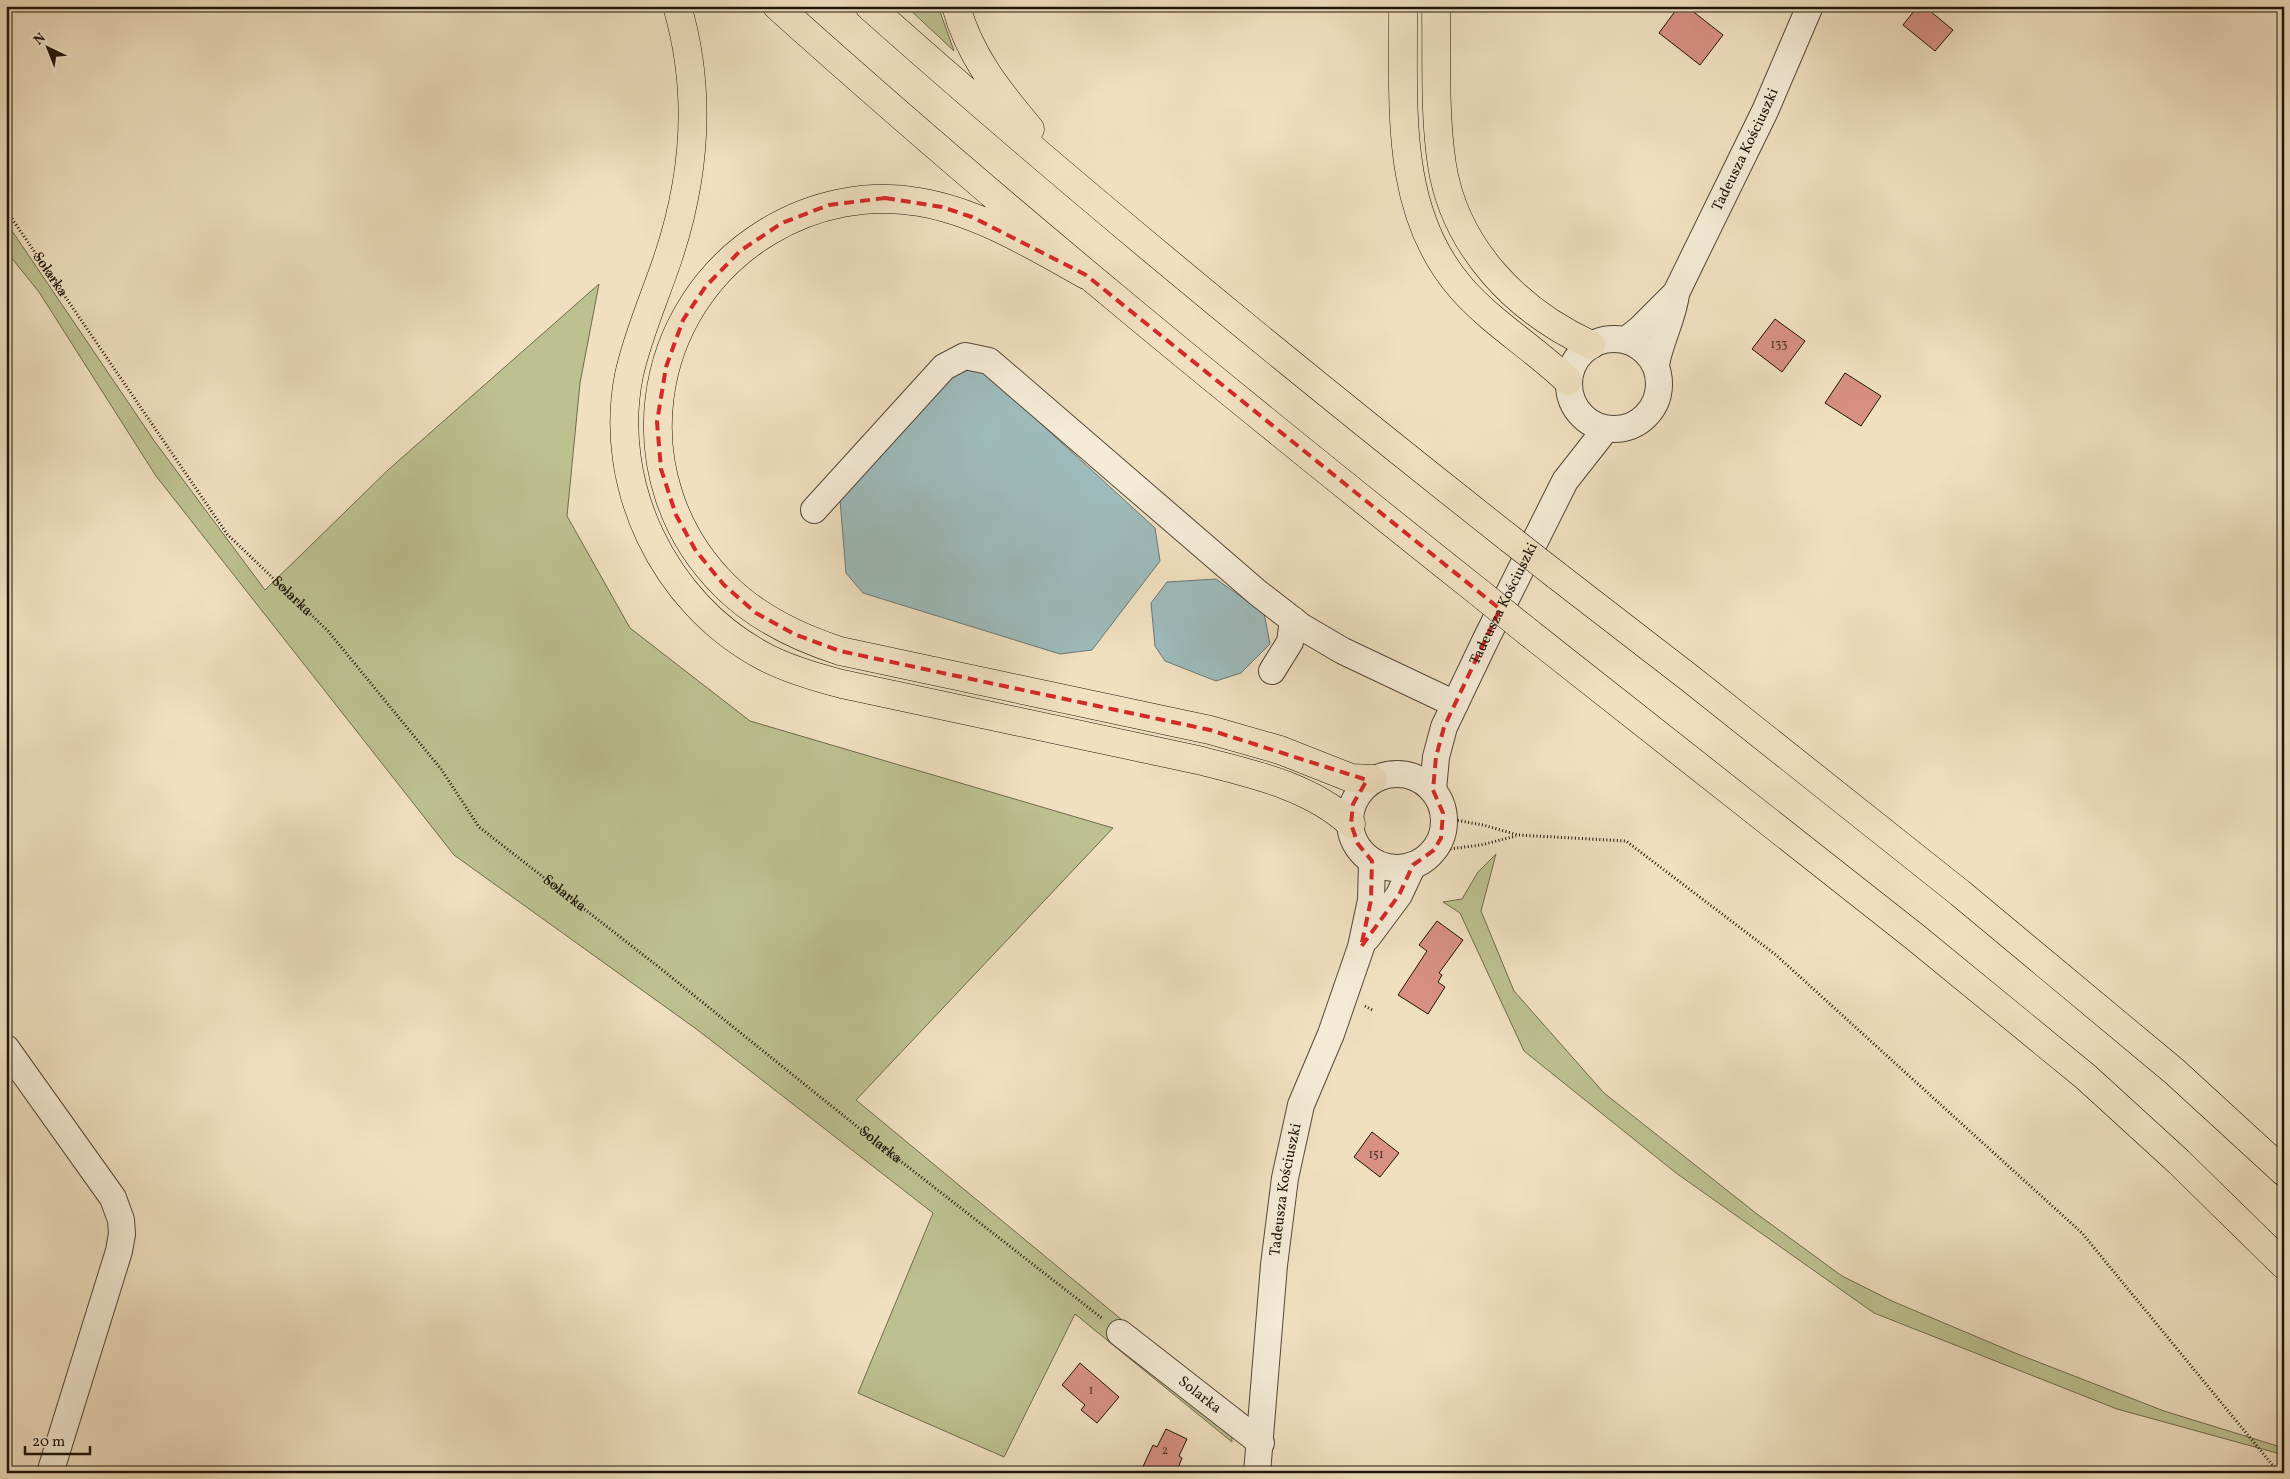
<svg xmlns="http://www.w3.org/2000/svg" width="2290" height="1479" font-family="Vollkorn,serif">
<rect width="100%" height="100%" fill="#f0e0c0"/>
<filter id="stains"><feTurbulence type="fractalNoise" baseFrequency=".004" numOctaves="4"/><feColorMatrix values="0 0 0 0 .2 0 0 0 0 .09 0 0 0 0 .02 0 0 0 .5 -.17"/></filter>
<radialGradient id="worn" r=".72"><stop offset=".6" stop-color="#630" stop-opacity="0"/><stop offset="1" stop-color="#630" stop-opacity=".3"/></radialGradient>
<!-- green -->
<path fill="#bdc190" stroke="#6e6a4d" d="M906,6H938L954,51Z
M6,222L155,442L265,590L388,470L599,284L580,383L567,516L630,628L750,721L1113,828L856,1100L1231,1410L1232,1442L1075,1314L1004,1457L858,1393L933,1213L699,1031L454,855L156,476L39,292L6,251Z
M1496,854L1481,911L1514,991L1604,1093L1757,1214L1842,1276L1892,1301L2015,1353L2164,1411L2284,1448V1455L2117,1409L1874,1313L1676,1173L1524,1051L1460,913L1443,902L1462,899L1478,872Z"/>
<!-- water -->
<path fill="#9dbbbb" stroke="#6b7874" d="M981,369L1155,528L1160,561L1092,650L1060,654L863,593L846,573L840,500L950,372Z
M1216,579L1264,613L1270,644L1241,673L1216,681L1165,661L1155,646L1151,603L1167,582Z"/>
<!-- building -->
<path fill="#d79083" stroke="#1f140a" d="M1679,6H1686L1723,35L1700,65L1659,33Z
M1918,6H1924L1953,30L1935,51L1903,25Z
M1775,319L1805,341L1782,372L1752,349Z
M1845,373L1881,396L1861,426L1825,403Z
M1437,921L1463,940L1439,973L1442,975L1438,982L1445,987L1428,1014L1398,995L1427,951L1419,945Z
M1372,1132L1399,1153L1380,1177L1354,1157Z
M1080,1363L1119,1397L1097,1423L1081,1410L1085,1405L1062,1385Z
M1166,1429L1187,1439L1179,1456L1182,1458L1176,1473H1140L1153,1445L1157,1447Z"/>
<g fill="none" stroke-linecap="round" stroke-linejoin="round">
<defs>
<g id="minor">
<circle cx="1614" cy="384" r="45"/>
<path id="s2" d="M1626,340L1640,329L1676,293L1765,111L1810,6"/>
<path d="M1656,365C1660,340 1673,319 1676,294"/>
<path d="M814,510L944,367L965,356L989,361L1258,593L1302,627L1343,651L1455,704"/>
<path d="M1272,671L1290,642L1293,620"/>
<circle cx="1397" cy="821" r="47"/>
<path id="s3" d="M1433,790L1436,757L1444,727L1486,639L1565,481L1605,430"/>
<path d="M1367,938L1399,895L1413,865"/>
<path d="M6,1048L113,1198L121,1220L122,1234L119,1251L50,1473"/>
<path id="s4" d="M1120,1333L1261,1443"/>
<path id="s5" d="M1257,1473L1274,1265L1285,1178L1301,1105L1331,1034L1361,947L1371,900L1372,861"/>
</g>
<path id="highway" d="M677,6C702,91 696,174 668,258C655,297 638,334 629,375C607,485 664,603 763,656C787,669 815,677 842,684L1198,760C1249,773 1311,786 1351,824
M777,6C1005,211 1242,404 1481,594
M869,6C1077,191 1292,367 1510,539
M956,6C969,55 998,91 1030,129
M1403,6C1404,103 1393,211 1462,289C1493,324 1534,348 1568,381
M1436,6C1437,59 1434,113 1442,165C1455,248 1517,311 1591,345
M1086,275C1034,246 979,212 919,202C868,193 814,204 769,231C642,307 619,481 725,586C757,618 797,637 840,651L1210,730L1280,750L1351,778L1373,779
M1556,575L1692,680L1960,893L2175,1072L2284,1172
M1528,632L1915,937L2086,1077L2179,1162L2284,1265"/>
</defs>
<!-- minor casing -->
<use href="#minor" stroke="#534738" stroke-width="28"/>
<!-- highway casing -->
<use href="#highway" stroke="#1f140a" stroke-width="29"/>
<!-- path -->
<g stroke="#1f140a" stroke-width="3" stroke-dasharray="1 2.5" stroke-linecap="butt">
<path id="s1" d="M6,210L227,534L328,631L441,769L479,827L660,968L880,1145L1103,1319"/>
<path d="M1444,818L1483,825L1518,835L1626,841L1776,955L2082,1233L2279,1473"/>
<path d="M1433,851L1481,845L1516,836"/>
<path d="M1365,1006L1374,1011"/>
</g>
<!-- minor -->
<use href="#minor" stroke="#f5ebd6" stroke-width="26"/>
<!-- highway -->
<use href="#highway" stroke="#f0e0c0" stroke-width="28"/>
<defs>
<path id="highway-bridge" d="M1510,539L1556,575
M1481,594L1528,632"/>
</defs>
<!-- highway-bridge casing -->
<use href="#highway-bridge" stroke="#1f140a" stroke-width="29" stroke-linecap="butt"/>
<!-- highway-bridge -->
<use href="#highway-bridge" stroke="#f0e0c0" stroke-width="28"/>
</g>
<!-- marked area -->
<path fill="none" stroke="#d62828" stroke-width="4" stroke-dasharray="10 6" stroke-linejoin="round" d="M885,198L942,207L972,217L1086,275L1500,609L1444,727L1436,757L1433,790L1443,813L1441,838L1434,850L1413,865L1399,895L1361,947L1371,900L1372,861L1358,844L1351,824L1353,804L1367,780L1210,730L840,651L794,634L756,613L724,585L696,551L676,515L661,469L657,422L666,367L683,320L706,286L740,251L782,223L829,205Z"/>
<g text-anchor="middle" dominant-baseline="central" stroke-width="4.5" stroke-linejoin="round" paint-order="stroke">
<!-- number labels -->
<g font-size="12" fill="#4d3328">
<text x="1779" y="345">133</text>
<text x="1376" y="1155">151</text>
<text x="1091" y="1391">1</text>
<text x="1165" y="1451">2</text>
</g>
<!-- street labels -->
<g font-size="15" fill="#1f140a" stroke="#f5ebd6">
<text stroke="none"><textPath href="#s2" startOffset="228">Tadeusza Kościuszki</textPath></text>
<text stroke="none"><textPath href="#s1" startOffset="78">Solarka</textPath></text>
<text stroke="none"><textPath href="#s1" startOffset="482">Solarka</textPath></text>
<text stroke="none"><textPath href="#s3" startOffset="201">Tadeusza Kościuszki</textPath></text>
<text stroke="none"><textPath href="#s1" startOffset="888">Solarka</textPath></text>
<text stroke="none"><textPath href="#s1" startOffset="1292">Solarka</textPath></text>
<text stroke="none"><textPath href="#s5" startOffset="285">Tadeusza Kościuszki</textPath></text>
<text stroke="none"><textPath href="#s4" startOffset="101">Solarka</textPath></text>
</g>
</g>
<!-- margin -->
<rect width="2290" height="1479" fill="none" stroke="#f0e0c0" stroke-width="25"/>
<rect x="8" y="8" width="2275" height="1464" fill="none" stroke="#1f140a" stroke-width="2.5"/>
<rect x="12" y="12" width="2265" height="1454" fill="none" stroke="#1f140a"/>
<!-- north arrow -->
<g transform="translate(48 48) rotate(317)" stroke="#f5ebd6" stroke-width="4" paint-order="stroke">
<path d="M0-4L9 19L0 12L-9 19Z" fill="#1f140a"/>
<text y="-8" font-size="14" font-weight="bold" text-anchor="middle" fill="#1f140a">N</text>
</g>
<!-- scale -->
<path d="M25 1446v8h65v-8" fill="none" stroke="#1f140a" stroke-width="2.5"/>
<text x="32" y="1446" font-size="15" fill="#1f140a" stroke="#f5ebd6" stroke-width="4" paint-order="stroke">20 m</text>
<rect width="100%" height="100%" filter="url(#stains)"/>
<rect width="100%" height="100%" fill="url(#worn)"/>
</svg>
